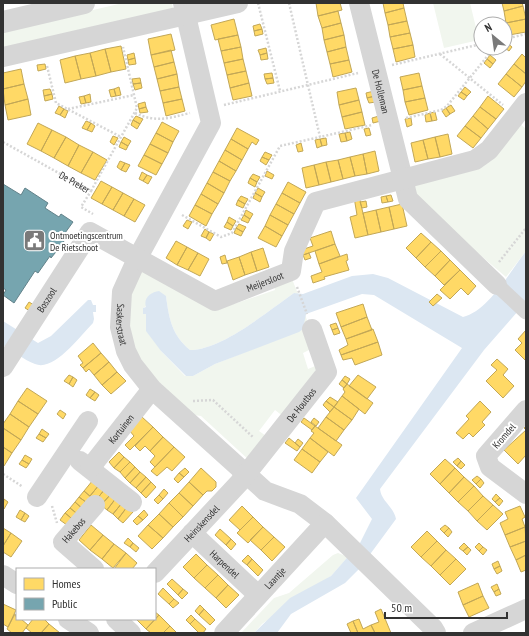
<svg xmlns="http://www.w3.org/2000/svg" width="529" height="636" font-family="'PT Sans Narrow',sans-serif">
<rect width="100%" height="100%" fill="#fff"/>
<!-- green -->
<path fill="#f1f6ee" d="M123,3H172L173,9L3,49V31Z
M433,3H470L479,40L444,48Z
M517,121L526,129V251L506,277L418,202L412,181L478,166Z
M139,270L234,304L275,290L274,285L292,279L298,294L294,293C268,311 222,350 190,350C172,335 169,319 166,296L143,308V314L146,313L161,351L185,376H193L215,364L303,329L305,314L315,347L303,353L308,369L320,364L284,417L275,410L259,431L269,438L250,461L201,416L194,415C160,383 119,352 129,300C131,290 136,280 139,270Z
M338,553L348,557L331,576L262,624L254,633H241L274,598L289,593L333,555Z"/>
<!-- water -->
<path fill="#dce7f2" d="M526,251V302L484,350L380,489C381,501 394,507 396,519L360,568L345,583L291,614L277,633H254L290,598L331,576L360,543L372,519L356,498L462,348L374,295L362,294L306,314L303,329L299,332L215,364L193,376H186L161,351L146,331V314H143V308L146,307C143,298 151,292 159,291L166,296C169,319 172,335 190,350C222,350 268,311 294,293L303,294L352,276L373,274L388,278L463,317C488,311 510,272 526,251Z
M88,300H91L93,305H96V312H93L94,319L93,323C80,336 54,372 35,364C24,360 13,351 3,345V321L38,343L51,336Z"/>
<!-- homes -->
<path fill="#ffd966" stroke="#c2a756" d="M316,3H340L342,10L318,16Z
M383,3H403L404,8L385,13Z
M502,3H522L523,6L504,11Z
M523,6L526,19L506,23L504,11Z
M404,8L407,21L388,25L385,13Z
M338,11L341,23L322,28L318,16Z
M234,19L238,35L215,40L211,25Z
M526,19V32L509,35L506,23Z
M407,21L410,33L390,37L388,25Z
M341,23L344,35L324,40L322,28Z
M260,24L262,29L254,31L253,26Z
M262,29L263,34L255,36L254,31Z
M410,33L413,45L393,49L390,37Z
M171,34L175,50L151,55L148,39Z
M238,35L241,47L221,51L218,39Z
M344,35L346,47L327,52L324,40Z
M506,42L512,47L509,51L505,48Z
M413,45L415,57L396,62L393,49Z
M121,46L126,69L111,72L105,49Z
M241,47L243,59L224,63L221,51Z
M346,47L349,60L330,64L327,52Z
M266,48L267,53L260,55L258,50Z
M105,49L111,72L96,76L90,53Z
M171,50L174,62L154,67L151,55Z
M90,53L96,76L81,79L75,56Z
M134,53L135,58L128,60L127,55Z
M267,53L268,59L261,60L260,55Z
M522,54L526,58V74L514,64Z
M490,55L496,60L493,64L487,59Z
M75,56L81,79L65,83L60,60Z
M135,58L136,64L129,65L128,60Z
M243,59L246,71L227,75L224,63Z
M487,59L493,64L490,68L484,63Z
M349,60L352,72L333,77L330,64Z
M174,62L177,74L157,79L154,67Z
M45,64L46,69L38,71L37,65Z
M514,64L526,74V81L522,87L506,74Z
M21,69L24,84L3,89V73Z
M246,71L249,83L230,88L227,75Z
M272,73L273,78L265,79L264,74Z
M419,73L422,86L403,90L400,77Z
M177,74L179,87L160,91L157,79Z
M506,74L522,87L514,97L498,84Z
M140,78L141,83L133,84L132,79Z
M273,78L274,83L267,84L265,79Z
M141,83L142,88L135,90L133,84Z
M249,83L252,96L233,100L230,88Z
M24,84L28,99L5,105L3,89Z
M422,86L425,98L405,102L403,90Z
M119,87L121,95L116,96L114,89Z
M179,87L182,99L163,103L160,91Z
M465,87L471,92L467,96L461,92Z
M356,88L359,100L339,105L337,92Z
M50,89L52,94L44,96L43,90Z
M114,89L116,96L111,97L109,90Z
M374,91L375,96L367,98L366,93Z
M461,92L467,96L464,100L458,96Z
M52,94L53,99L45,101L44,96Z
M90,94L91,102L86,103L84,96Z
M84,96L86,103L81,104L79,97Z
M375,96L376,102L369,103L367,98Z
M488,96L504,109L496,119L480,107Z
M425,98L428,110L409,115L405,102Z
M28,99L31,115L8,120L5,105Z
M182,99L185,111L166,116L163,103Z
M359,100L362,112L342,117L339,105Z
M145,102L146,107L139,109L138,104Z
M451,105L455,111L450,114L446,108Z
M59,106L64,109L60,115L55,113Z
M146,107L148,112L140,113L139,109Z
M480,107L496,119L488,129L473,116Z
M446,108L450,114L446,117L442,111Z
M64,109L68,111L65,118L60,115Z
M362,112L365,125L345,129L342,117Z
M435,112L437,120L432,121L430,113Z
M430,113L432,121L426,122L425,115Z
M136,116L143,119L140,124L133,120Z
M379,116L381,121L373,123L372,118Z
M473,116L488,129L481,138L465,126Z
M411,118L412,125L407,127L405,119Z
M133,120L140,124L137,129L131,125Z
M86,121L91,123L87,130L82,128Z
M162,122L179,131L173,142L156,133Z
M38,123L52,130L41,151L27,144Z
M91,123L95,126L92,132L87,130Z
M465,126L481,138L473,148L457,136Z
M237,128L259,140L256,145L252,142L248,149L231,139Z
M369,128L371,135L366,136L364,129Z
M52,130L66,137L54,158L41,151Z
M350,132L352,139L347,141L345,133Z
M156,133L173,142L168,153L150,144Z
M345,133L347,141L341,142L339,134Z
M448,134L452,154L440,157L435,137Z
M113,136L118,138L114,145L110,142Z
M66,137L79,145L68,166L54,158Z
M124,137L131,141L128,146L121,142Z
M435,137L440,157L428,159L423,140Z
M326,138L327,145L322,146L320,139Z
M231,139L248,149L242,160L225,150Z
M320,139L322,146L317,148L315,140Z
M423,140L428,159L415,162L411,143Z
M121,142L128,146L126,150L119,147Z
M301,143L303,151L298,152L296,145Z
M150,144L168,153L162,164L144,155Z
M79,145L93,152L81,173L68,166Z
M225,150L242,160L236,171L219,161Z
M375,151L379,171L367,174L363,154Z
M93,152L107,160L95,180L81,173Z
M265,152L272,155L269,160L262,157Z
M363,154L367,174L355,176L350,157Z
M144,155L162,164L156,175L138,166Z
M262,157L269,160L266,165L260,161Z
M350,157L355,176L343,179L338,160Z
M338,160L343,179L331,182L326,162Z
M120,161L125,163L121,170L117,167Z
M219,161L236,171L230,181L213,172Z
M326,162L331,182L319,185L314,165Z
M125,163L130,165L126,172L121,170Z
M314,165L319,185L306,188L302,168Z
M267,171L274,175L272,179L265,176Z
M142,172L147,175L143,181L139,179Z
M213,172L230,181L224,193L207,183Z
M253,174L260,177L257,182L250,178Z
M147,175L152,177L148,184L143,181Z
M250,178L257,182L255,187L248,183Z
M101,181L112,187L102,204L91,198Z
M288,182L306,192L300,203L282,193Z
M207,183L224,193L218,204L201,194Z
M112,187L123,193L113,210L102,204Z
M258,188L265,192L262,197L255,193Z
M123,193L134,199L124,216L113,210Z
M255,193L262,197L260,202L253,198Z
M282,193L300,203L294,214L276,204Z
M201,194L218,204L212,214L195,205Z
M391,195L393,201L388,202L386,196Z
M241,196L248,199L245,204L238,200Z
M359,196L368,235L355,238L350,217L357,215L354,197Z
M386,196L388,202L382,203L381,197Z
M134,199L145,205L135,222L124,216Z
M238,200L245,204L243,208L236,205Z
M366,201L367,207L362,208L360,202Z
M276,204L294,214L288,225L270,215Z
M402,204L407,226L394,229L389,207Z
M195,205L212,214L206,226L189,216Z
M389,207L394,229L381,232L376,210Z
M246,210L253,214L250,219L244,215Z
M376,210L381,232L368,235L363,213Z
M244,215L250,219L248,223L241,220Z
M270,215L288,225L282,236L265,226Z
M229,217L236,221L233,226L227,222Z
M187,220L192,222L188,229L183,226Z
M227,222L233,226L231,230L224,227Z
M239,224L246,227L243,232L236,228Z
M265,226L282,236L276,247L258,238Z
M236,228L243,232L241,236L234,233Z
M205,229L209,232L206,238L201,236Z
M331,231L335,244L303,255L301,250L313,246L310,238Z
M209,232L214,234L210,241L206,238Z
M421,233L431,242L416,258L406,248Z
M176,241L187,247L177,265L166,258Z
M431,242L441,251L425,267L416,258Z
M335,244L340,256L319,264L315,251Z
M187,247L198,253L188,270L177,265Z
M263,248L269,267L257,271L251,252Z
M441,251L450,260L435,276L425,267Z
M251,252L257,271L245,275L239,257Z
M198,253L209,259L200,276L188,270Z
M309,253L311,258L305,260L303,255Z
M347,254L348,260L346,261L349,270L324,277L325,279L313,283L311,276L322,272L319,264Z
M225,255L227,263L222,264L220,257Z
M239,257L245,275L233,280L227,261Z
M450,260L460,270L444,285L435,276Z
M460,270L476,286L468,295L461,288L450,299L440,290Z
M437,294L442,298L433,306L429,302Z
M29,302L34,305L30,311L25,308Z
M363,304L367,317L341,327L336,313Z
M367,317L372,330L346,339L341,327Z
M336,323L338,328L332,330L330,325Z
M338,328L340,333L334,335L332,330Z
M373,329L378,342L341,355L339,350L348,345L346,339Z
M526,330V361L515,350L522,343L518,339Z
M378,342L382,355L355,365L352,358L343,360L341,355Z
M93,343L101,353L83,368L80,365L83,363L78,356Z
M101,353L109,362L94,375L89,369L86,372L83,368Z
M497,359L508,369L503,375L514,386L503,398L486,381L497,370L491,365Z
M109,362L117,372L102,385L94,375Z
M117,372L126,381L111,394L102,385Z
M69,375L73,377L69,384L64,381Z
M358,375L376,387L367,399L349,386Z
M345,376L350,379L347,384L342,380Z
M73,377L77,380L73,387L69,384Z
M342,380L347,384L344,388L339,384Z
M347,384L373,403L365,414L342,396L345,392L343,389Z
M27,388L47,401L38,414L18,401Z
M90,389L95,392L90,398L86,395Z
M95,392L99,395L95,401L90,398Z
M342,396L359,409L352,420L334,407Z
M330,397L338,402L334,407L326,401Z
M18,401L38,414L29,427L10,414Z
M326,401L334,407L330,412L323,405Z
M480,401L491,412L482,422L485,425L473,437L469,433L463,439L456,433L469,419L466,416Z
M334,407L352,420L344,430L326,417Z
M60,410L66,414L63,419L57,414Z
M10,414L29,427L21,440L3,428V424Z
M142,417L153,427L130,450L125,445L134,436L129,430Z
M326,417L344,430L336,441L318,428Z
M304,418L315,426L312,430L301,422Z
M314,418L319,422L316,426L311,422Z
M315,426L342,445L334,456L310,438L314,433L311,431Z
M526,426V455L518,464L504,450L526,430L524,428Z
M153,427L163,437L150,451L145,446L140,451L135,446Z
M3,428L21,440L12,453L3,447Z
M42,429L49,434L46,438L39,434Z
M39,434L46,438L43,442L36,438Z
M163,437L174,447L155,467L150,462L155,456L150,451Z
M289,438L300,447L297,451L285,443Z
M310,438L328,452L320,462L302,449Z
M298,439L303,443L300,447L295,443Z
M3,447L12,453L4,466H3Z
M174,447L185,457L172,471L167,467L157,476L151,471Z
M302,449L320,462L312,473L294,460Z
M119,452L124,457L114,468L109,462Z
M25,455L32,459L29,464L22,460Z
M124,457L130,462L120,472L114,468Z
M458,458L461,461L457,466L453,462Z
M445,459L455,468L440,484L430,474Z
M22,460L29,464L26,468L19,464Z
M461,461L465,465L461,469L457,466Z
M130,462L135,467L125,478L120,472Z
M135,467L140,472L130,483L125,478Z
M185,468L189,472L184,477L179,473Z
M201,468L216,482V487L212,491H207L203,495L189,482Z
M455,468L464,477L449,493L440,484Z
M140,472L146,477L136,488L130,483Z
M179,473L184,477L178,483L174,479Z
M477,476L481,479L476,484L472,480Z
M146,477L151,482L141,493L136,488Z
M464,477L474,486L458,502L449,493Z
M481,479L484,483L480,488L476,484Z
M93,480L99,485L90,496L84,491Z
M151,482L156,487L146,498L141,493Z
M189,482L203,495L193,506L179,493Z
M99,485L105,489L96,500L90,496Z
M474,486L483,496L468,511L458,502Z
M105,489L111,494L101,505L96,500Z
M164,489L168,493L163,499L159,495Z
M84,491L94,500L90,505L79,497Z
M179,493L193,506L183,517L169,503Z
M111,494L116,498L107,510L101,505Z
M496,494L500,498L495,502L492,499Z
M159,495L163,499L158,504L154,500Z
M483,496L493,505L477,521L468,511Z
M79,497L90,505L85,511L75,502Z
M116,498L122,503L113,514L107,510Z
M500,498L503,501L499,506L495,502Z
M4,499L8,502L4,509L3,508Z
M75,502L85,511L80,516L70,508Z
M122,503L127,507L118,519L113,514Z
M169,503L183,517L173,527L159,514Z
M493,505L503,514L487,530L477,521Z
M242,506L253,517L240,530L229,520Z
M520,506L525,517L522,519L525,527L505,535L500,523L508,519L505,512Z
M127,507L133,512L123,523L118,519Z
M70,508L80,516L76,522L65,513Z
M20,510L25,513L21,520L16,517Z
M144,510L148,515L143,520L138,516Z
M25,513L29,516L25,522L21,520Z
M65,513L76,522L71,528L60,520Z
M159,514L173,527L163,538L148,525Z
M138,516L143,520L137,525L133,521Z
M253,517L263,527L248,543L237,533Z
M91,525L103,535L90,550L79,540Z
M148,525L163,538L152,549L138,536Z
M445,525L449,528L444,533L440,529Z
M263,527L274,537L261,550L250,540Z
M525,527L526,541L510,547L505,535Z
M3,528L11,533L3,546Z
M449,528L452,532L448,537L444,533Z
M220,529L231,539L226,545L215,535Z
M427,531L437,541L421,557L411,547Z
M11,533L22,541L11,557L3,552V546Z
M103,535L114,544L102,559L90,550Z
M274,537L285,547L272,561L261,550Z
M128,538L133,543L130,547L124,543Z
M231,539L236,544L231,550L226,545Z
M437,541L446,550L431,566L421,557Z
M526,541V555L516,560L510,547Z
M133,543L139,548L136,552L130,547Z
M464,543L468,547L463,551L459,548Z
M479,543L483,547L479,551L475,547Z
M114,544L126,553L113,568L102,559Z
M468,547L471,550L467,555L463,551Z
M483,547L487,550L483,555L479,551Z
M446,550L456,559L440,575L431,566Z
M126,553L137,563L132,569H114Z
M196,554L207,565L194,578L183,567Z
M248,555L252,559L247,565L242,561Z
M526,555V570L521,572L516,560Z
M252,559L263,570L258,576L247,565Z
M456,559L466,569L450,585L440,575Z
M498,561L500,566L494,569L492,564Z
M207,565L218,575L205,588L194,578Z
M500,566L502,571L497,574L494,569Z
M218,575L228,585L216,598L205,588Z
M172,579L183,589L178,595L167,584Z
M478,583L483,596L463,605L458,592Z
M497,584L499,589L494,592L491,587Z
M228,585L239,595L226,608L216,598Z
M163,588L174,599L169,604L158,594Z
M183,589L188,593L182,599L178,595Z
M499,589L501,594L496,596L494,592Z
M483,596L489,608L469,617L463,605Z
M174,599L179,603L173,608L169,604Z
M3,604L16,610L8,627L3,624Z
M200,605L204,609L199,615L195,611Z
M204,609L215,620L210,625L199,615Z
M381,609L391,633H375L371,625L379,622L375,612Z
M155,612L159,615L146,629L136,619H155Z
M15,614L17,619H21L28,625L22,633H12L7,629Z
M159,615L170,626L163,633H151L146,629Z
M191,615L195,619L190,624L186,620Z
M33,619H44L49,624L41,633H32L26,628Z
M195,619L206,629L203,633H199L190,624Z
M359,619L363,629L371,625L375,633H358L353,621Z
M353,621L358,633H351L347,624Z
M49,624L60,633H41Z
M170,626L177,633H163Z"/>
<!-- public -->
<path fill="#76a5af" stroke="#62828a" d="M3,184L21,195L25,188L48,203L45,208L59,217L61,214L73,222L65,233L68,235L60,247L51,258L50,256L38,273L35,271L14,303L3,295L6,290L3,288Z"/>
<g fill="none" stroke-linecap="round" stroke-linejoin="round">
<!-- path -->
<g stroke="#d6d6d6" stroke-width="2.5" stroke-dasharray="2 2" stroke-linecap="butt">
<path d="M258,3L280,91"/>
<path d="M289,3L320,137L372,125"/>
<path d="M505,39L526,34"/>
<path d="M440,54L503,105"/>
<path d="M392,65L481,44"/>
<path d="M47,66L56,103L121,137"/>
<path d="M224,105L358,73"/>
<path d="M68,109L134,95"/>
<path d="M135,113C156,123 169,118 190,113"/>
<path d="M406,118L441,110L447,106L494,48"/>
<path id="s1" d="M3,142L91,191L81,207L93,214"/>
<path d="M91,191L137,108L123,47"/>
<path d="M182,215L221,237L232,233L280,146L320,137"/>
<path d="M499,262L526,228"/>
<path d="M297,287L307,314"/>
<path d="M193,401L213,400L254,438"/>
<path d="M3,474L23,487"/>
<path d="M52,506L57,523"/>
</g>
<!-- pedestrian -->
<path stroke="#d6d6d6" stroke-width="15" d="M497,285L526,312"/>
<!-- minor -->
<g stroke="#d6d6d6" stroke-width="20">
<path id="s2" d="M183,3L211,123L137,259L122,292L120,327L126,351L133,365L152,389L265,491L300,504L325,523L433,628L436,633"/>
<path id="s3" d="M359,3L408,199L497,285"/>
<path d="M3,57L238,3"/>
<path id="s4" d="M3,367L90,232L215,301L291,271L294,251L316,202L475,160L489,150L526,103"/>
<path d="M526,410L486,456L490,467L526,494"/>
<path d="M80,461L132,502"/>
<path id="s5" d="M90,468L152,389"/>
<path d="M37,497L88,421"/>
<path id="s6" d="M192,533L258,595"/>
<path id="s7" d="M94,569L63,542L95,505"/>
<path id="s8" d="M155,573L239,483L327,372L312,329"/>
<path d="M3,575L17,584"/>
<path d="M68,619L89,633"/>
<path d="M116,619L131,633"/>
<path id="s9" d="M224,633L325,523"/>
<path d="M473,633L526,609"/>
</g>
<!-- tertiary -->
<path stroke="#d6d6d6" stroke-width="22" d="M3,22L84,3"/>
</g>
<!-- icons -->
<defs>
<symbol id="civic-square" viewBox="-11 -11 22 22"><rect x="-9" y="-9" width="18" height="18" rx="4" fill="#7a7a7a" stroke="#fff"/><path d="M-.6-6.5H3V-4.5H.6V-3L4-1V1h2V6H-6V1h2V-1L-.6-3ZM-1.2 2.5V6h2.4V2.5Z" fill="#fff"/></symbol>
</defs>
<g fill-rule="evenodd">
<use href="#civic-square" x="22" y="228" width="25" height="25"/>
</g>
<g text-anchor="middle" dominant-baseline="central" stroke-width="4" stroke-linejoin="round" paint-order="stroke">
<!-- street labels -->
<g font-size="10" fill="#323232" stroke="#fff">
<text stroke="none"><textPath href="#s3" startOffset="91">De Holleman</textPath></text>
<text stroke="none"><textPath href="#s1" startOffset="82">De Preker</textPath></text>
<text stroke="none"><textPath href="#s4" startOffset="357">Meijersloot</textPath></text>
<text stroke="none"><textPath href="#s4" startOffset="80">Boszool</textPath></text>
<text stroke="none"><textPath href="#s2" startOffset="347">Saskerstraat</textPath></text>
<text stroke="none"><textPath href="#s8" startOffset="223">De Houtbos</textPath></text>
<text stroke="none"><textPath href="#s5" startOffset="50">Kortuinen</textPath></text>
<text transform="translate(504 436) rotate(-49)">Kromdel</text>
<text stroke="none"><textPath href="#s8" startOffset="68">Heinskensdel</textPath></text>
<text stroke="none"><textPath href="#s7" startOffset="57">Hakebos</textPath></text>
<text stroke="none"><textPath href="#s6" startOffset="45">Harpendel</textPath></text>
<text stroke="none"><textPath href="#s9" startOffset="75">Laantje</textPath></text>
</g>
<!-- poi labels -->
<g font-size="10" fill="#323232" stroke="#fff" text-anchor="start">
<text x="50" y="235">Ontmoetingscentrum<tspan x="50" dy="12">De Rietschoot</tspan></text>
</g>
</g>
<!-- border -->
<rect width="529" height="636" fill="none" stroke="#323232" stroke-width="8"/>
<!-- legend -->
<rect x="16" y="568" width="140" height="52" fill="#ffffff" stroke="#adadad"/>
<rect x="24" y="578" width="20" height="12" fill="#ffd966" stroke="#adadad"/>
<text x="52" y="588" font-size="12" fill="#323232">Homes</text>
<rect x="24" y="598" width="20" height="12" fill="#76a5af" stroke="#adadad"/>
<text x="52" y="608" font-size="12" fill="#323232">Public</text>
<!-- north arrow -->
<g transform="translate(493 36) rotate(331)"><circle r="19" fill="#ffffff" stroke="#adadad"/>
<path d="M0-3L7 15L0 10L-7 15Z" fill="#7a7a7a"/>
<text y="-6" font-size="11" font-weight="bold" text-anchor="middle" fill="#323232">N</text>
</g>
<!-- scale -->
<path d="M385 612v6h122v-6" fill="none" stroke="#323232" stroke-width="2"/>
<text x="391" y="612" font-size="12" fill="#323232" stroke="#ffffff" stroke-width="3" paint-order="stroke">50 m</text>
</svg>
